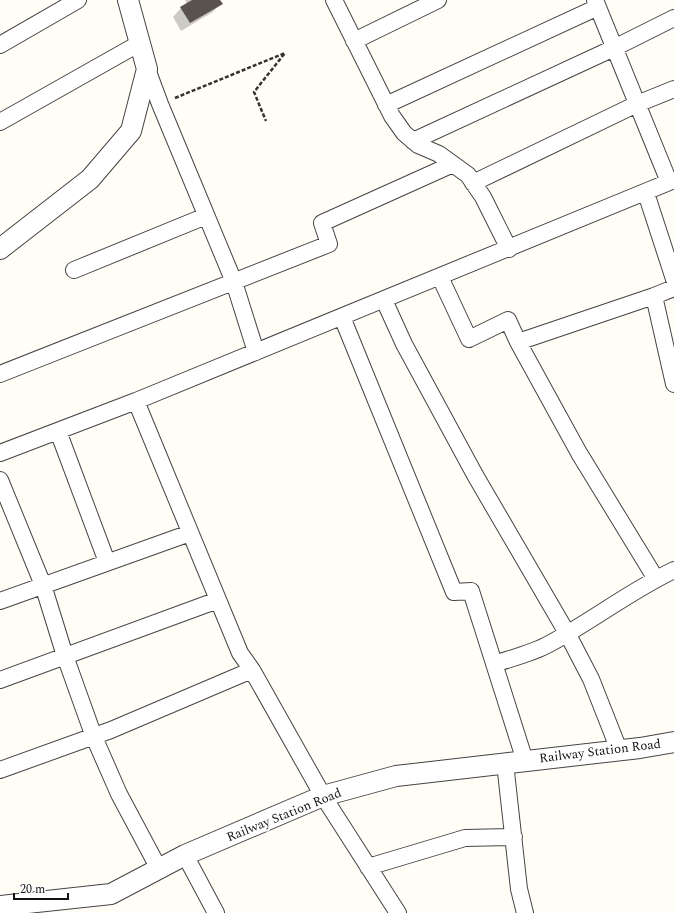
<svg xmlns="http://www.w3.org/2000/svg" width="674" height="913" font-family="Spectral,serif">
<rect width="100%" height="100%" fill="#fffdf5"/>
<!-- shadow -->
<path fill="#0003" d="M185,0H219L221,3L213,12L181,31L173,17L181,8L187,4Z"/>
<!-- building -->
<path fill="#5a524d" d="M192,0H220L223,4L190,23L180,7Z"/>
<g fill="none" stroke-linecap="round" stroke-linejoin="round">
<defs>
<path id="minor" d="M334,0L392,116L404,133L418,145L439,154L468,175L483,197L509,249
M595,0L669,182
M354,41L438,0
M0,45L78,0
M147,69L160,104L234,282L256,352
M386,105L598,7
M0,122L140,43
M413,141L614,48L674,18
M473,183L637,104L674,89
M646,193L674,279
M74,270L206,216
M440,277L469,339L508,320L518,342L654,296
M674,288L654,296L674,384
M384,300L404,344L475,475L567,633L591,679L619,750
M342,317L454,592L471,591L525,761
M518,342L579,453L656,579
M0,374L329,244L322,223L453,164
M136,401L240,653L252,670L323,796L398,913
M58,431L107,562
M0,453L136,401L674,180
M0,480L43,585L65,656L94,737L119,794L159,869
M0,601L190,533
M494,664C512,658 533,653 549,644C592,621 630,591 674,570
M0,680L218,600
M505,763L519,889L525,913
M0,770L111,730L252,670
M185,855L216,913
M368,867L465,838L514,837"/>
<path id="tertiary" d="M0,249L90,179L131,131L147,69L128,0
M0,906L111,894L185,855L323,796L396,776L640,748L674,742"/>
</defs>
<!-- minor casing -->
<use href="#minor" stroke="#444" stroke-width="18"/>
<!-- tertiary casing -->
<use href="#tertiary" stroke="#444" stroke-width="22"/>
<!-- path -->
<path stroke="#333" stroke-width="2.5" stroke-dasharray="4 2" stroke-linecap="butt" d="M175,98L285,53L254,92L266,121"/>
<!-- minor -->
<use href="#minor" stroke="#fff" stroke-width="16"/>
<!-- tertiary -->
<use href="#tertiary" stroke="#fff" stroke-width="20"/>
</g>
<g text-anchor="middle" dominant-baseline="central" stroke-width="4" stroke-linejoin="round" paint-order="stroke">
<!-- street labels -->
<g font-size="13" fill="#111" stroke="#fff">
<text transform="translate(600 751) rotate(-7)">Railway Station Road</text>
<text transform="translate(284 815) rotate(-22)">Railway Station Road</text>
</g>
</g>
<!-- scale -->
<path d="M14 893v6h54v-6" fill="none" stroke="#111111" stroke-width="2"/>
<text x="20" y="893" font-size="12" fill="#111111" stroke="#ffffff" stroke-width="3" paint-order="stroke">20 m</text>
</svg>
